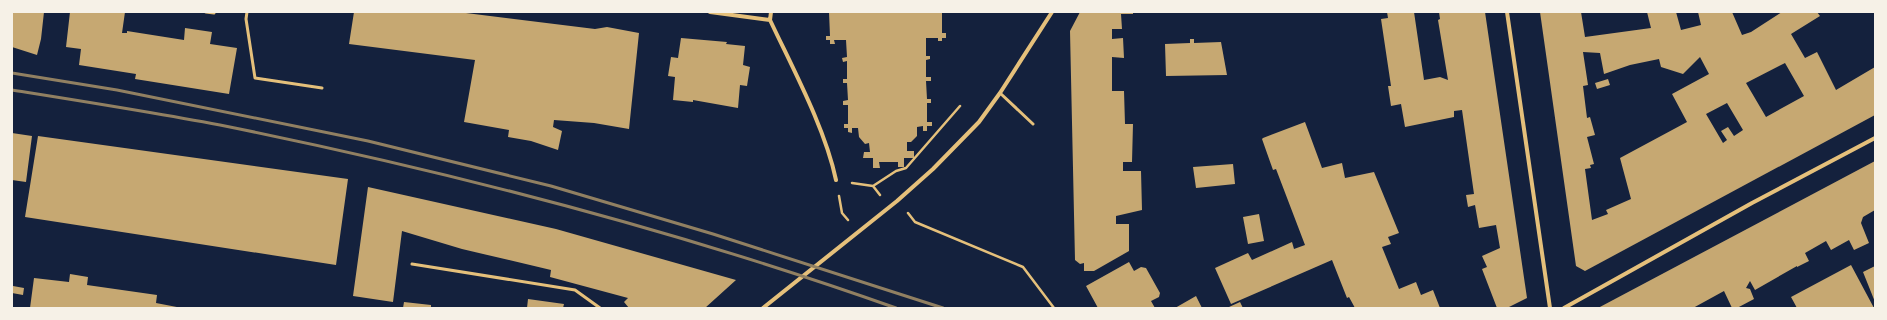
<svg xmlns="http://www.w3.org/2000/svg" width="1887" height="320" font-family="'Source Serif 4',serif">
<rect width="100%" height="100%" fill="#14213d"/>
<!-- building -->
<path fill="#c6a872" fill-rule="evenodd" d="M12,12H44L41,39L37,55L12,47Z
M70,12H125L122,33H127V31L184,40L185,28L212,32L210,44L237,48L229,94L135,79L136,74L79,65L81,49L66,47Z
M354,12H458L595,29L607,27L639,33L629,129L594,123L554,120L553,127L562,131L558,150L531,141L508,137L509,130L464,122L475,60L349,44Z
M829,12H942V33H946V38H942V41H938V38H926V56H930V59L926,60V77H931V81H926L927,99H931V103H927V122H932V126H927V131H923V126L917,127V136L911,142H907V151H914V158H904V167H898V162H879L880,168H873V158H863L864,152H870L869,143L865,144L859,137L858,128H852V133L848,132V128H844V124H848V105H843V101L848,100L847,83H843V79H847V61L843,62L842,58L847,57L846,40H834L835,44H830V40H826V36H830Z
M1080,12H1133V14H1121L1122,29H1112V39L1123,38L1124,58L1112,57V91H1124L1125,124H1133L1132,162H1123V171H1141L1142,210L1116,216V224H1129V251L1094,271H1084V263L1080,264L1075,260L1070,31Z
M1387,12H1414L1424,80L1440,77L1448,80L1438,20L1440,19L1439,12H1485L1527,298L1507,308H1497L1482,269L1487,267L1482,256L1500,248L1496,225L1479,228L1475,205L1468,207L1466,195L1474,194L1462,110L1454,111V117L1405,127L1401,104L1391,106L1388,86H1391L1381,19L1388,18Z
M1540,12H1581L1585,37L1651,28L1647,12H1676L1681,30L1701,25L1698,12H1732L1742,35L1751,32L1782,12H1817L1820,16L1791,34L1805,58L1817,52L1836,90L1875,67V115L1585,271L1576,266ZM1583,52L1600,53L1604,74L1630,65L1659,59L1661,67L1683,74L1700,57L1709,74L1672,94L1687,122L1620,158L1631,199L1606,210L1608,214L1592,220L1585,169L1591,168L1590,165L1594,164L1587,137L1595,135L1590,117L1587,118L1583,86L1588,85ZM1785,63L1804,96L1766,117L1746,83ZM1727,103L1743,130L1734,136L1728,127L1721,131L1727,140L1723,143L1706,114Z
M681,38L727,42L726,44L745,46L743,65L750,67L747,86L740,85L738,108L693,100V102L673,100L675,77L668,76L671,57L678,58Z
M1190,39H1194V43L1221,42L1227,75L1166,76L1165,44L1190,43Z
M1608,79L1610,85L1597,89L1595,83Z
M1305,122L1322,168L1342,163L1345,178L1374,172L1399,233L1388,237L1391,244L1382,247L1399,289L1416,282L1421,295L1433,290L1440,308H1355L1349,297L1347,298L1332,260L1231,304L1215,268L1248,253L1252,260L1292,242L1294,249L1305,245L1276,169L1273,170L1262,139L1263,138Z
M12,133L32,136L26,182L12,180Z
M38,136L348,179L336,265L25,217Z
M1875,161V210L1863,217L1861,223L1869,243L1854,250L1849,240L1831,250L1826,241L1805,253L1809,261L1797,267V266L1755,290L1750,281L1746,288L1750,289L1754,299L1737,308H1732L1724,291L1693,308H1598Z
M1233,164L1235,184L1196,188L1193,167Z
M368,187L556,229L736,280L705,308H629L624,302L628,298L550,277L551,270L462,249L402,231L393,302L353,296Z
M1259,214L1264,241L1248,244L1243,217Z
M1129,262L1134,271L1141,267L1146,268L1160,293L1159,297L1151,301L1155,308H1098L1086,286Z
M1851,265L1874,308H1797L1791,297Z
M1875,266V302L1863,272Z
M70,274L88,277L87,285L157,295L156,303L182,308H30L34,278L69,282Z
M13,286L24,288L23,295L12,293Z
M1196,296L1202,308H1175Z
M528,299L564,304L563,308H527Z
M404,302L431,305V308H403Z
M1240,302L1243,308H1230L1229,307Z"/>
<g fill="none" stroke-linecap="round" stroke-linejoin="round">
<!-- path -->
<path stroke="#e5c07b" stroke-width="2.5" d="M852,183L873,186L896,171L906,168L960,106
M873,186L880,195
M839,196L842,213L848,220
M908,213L915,222L1023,267L1054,308"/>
<!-- service -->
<path stroke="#e5c07b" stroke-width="3" d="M206,12L214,13
M247,12L246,19L255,78L322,88
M1000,93L1033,124
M412,264L575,290L600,308"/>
<!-- minor -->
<path stroke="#e5c07b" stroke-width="4" d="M710,12L770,20
M771,12L770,20C793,69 825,128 836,180
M1507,12L1550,308
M763,308L897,201L933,169L979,122L1000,93L1052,12
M1564,308L1752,203L1875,138"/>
<!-- rail -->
<path stroke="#918062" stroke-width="3" d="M12,73L117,90L368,141L551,186L713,234L943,308
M12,90C81,101 151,112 220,125C448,171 676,230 896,308"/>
</g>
<!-- border -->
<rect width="1887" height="320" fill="none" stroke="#f6f1e7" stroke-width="26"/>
</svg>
